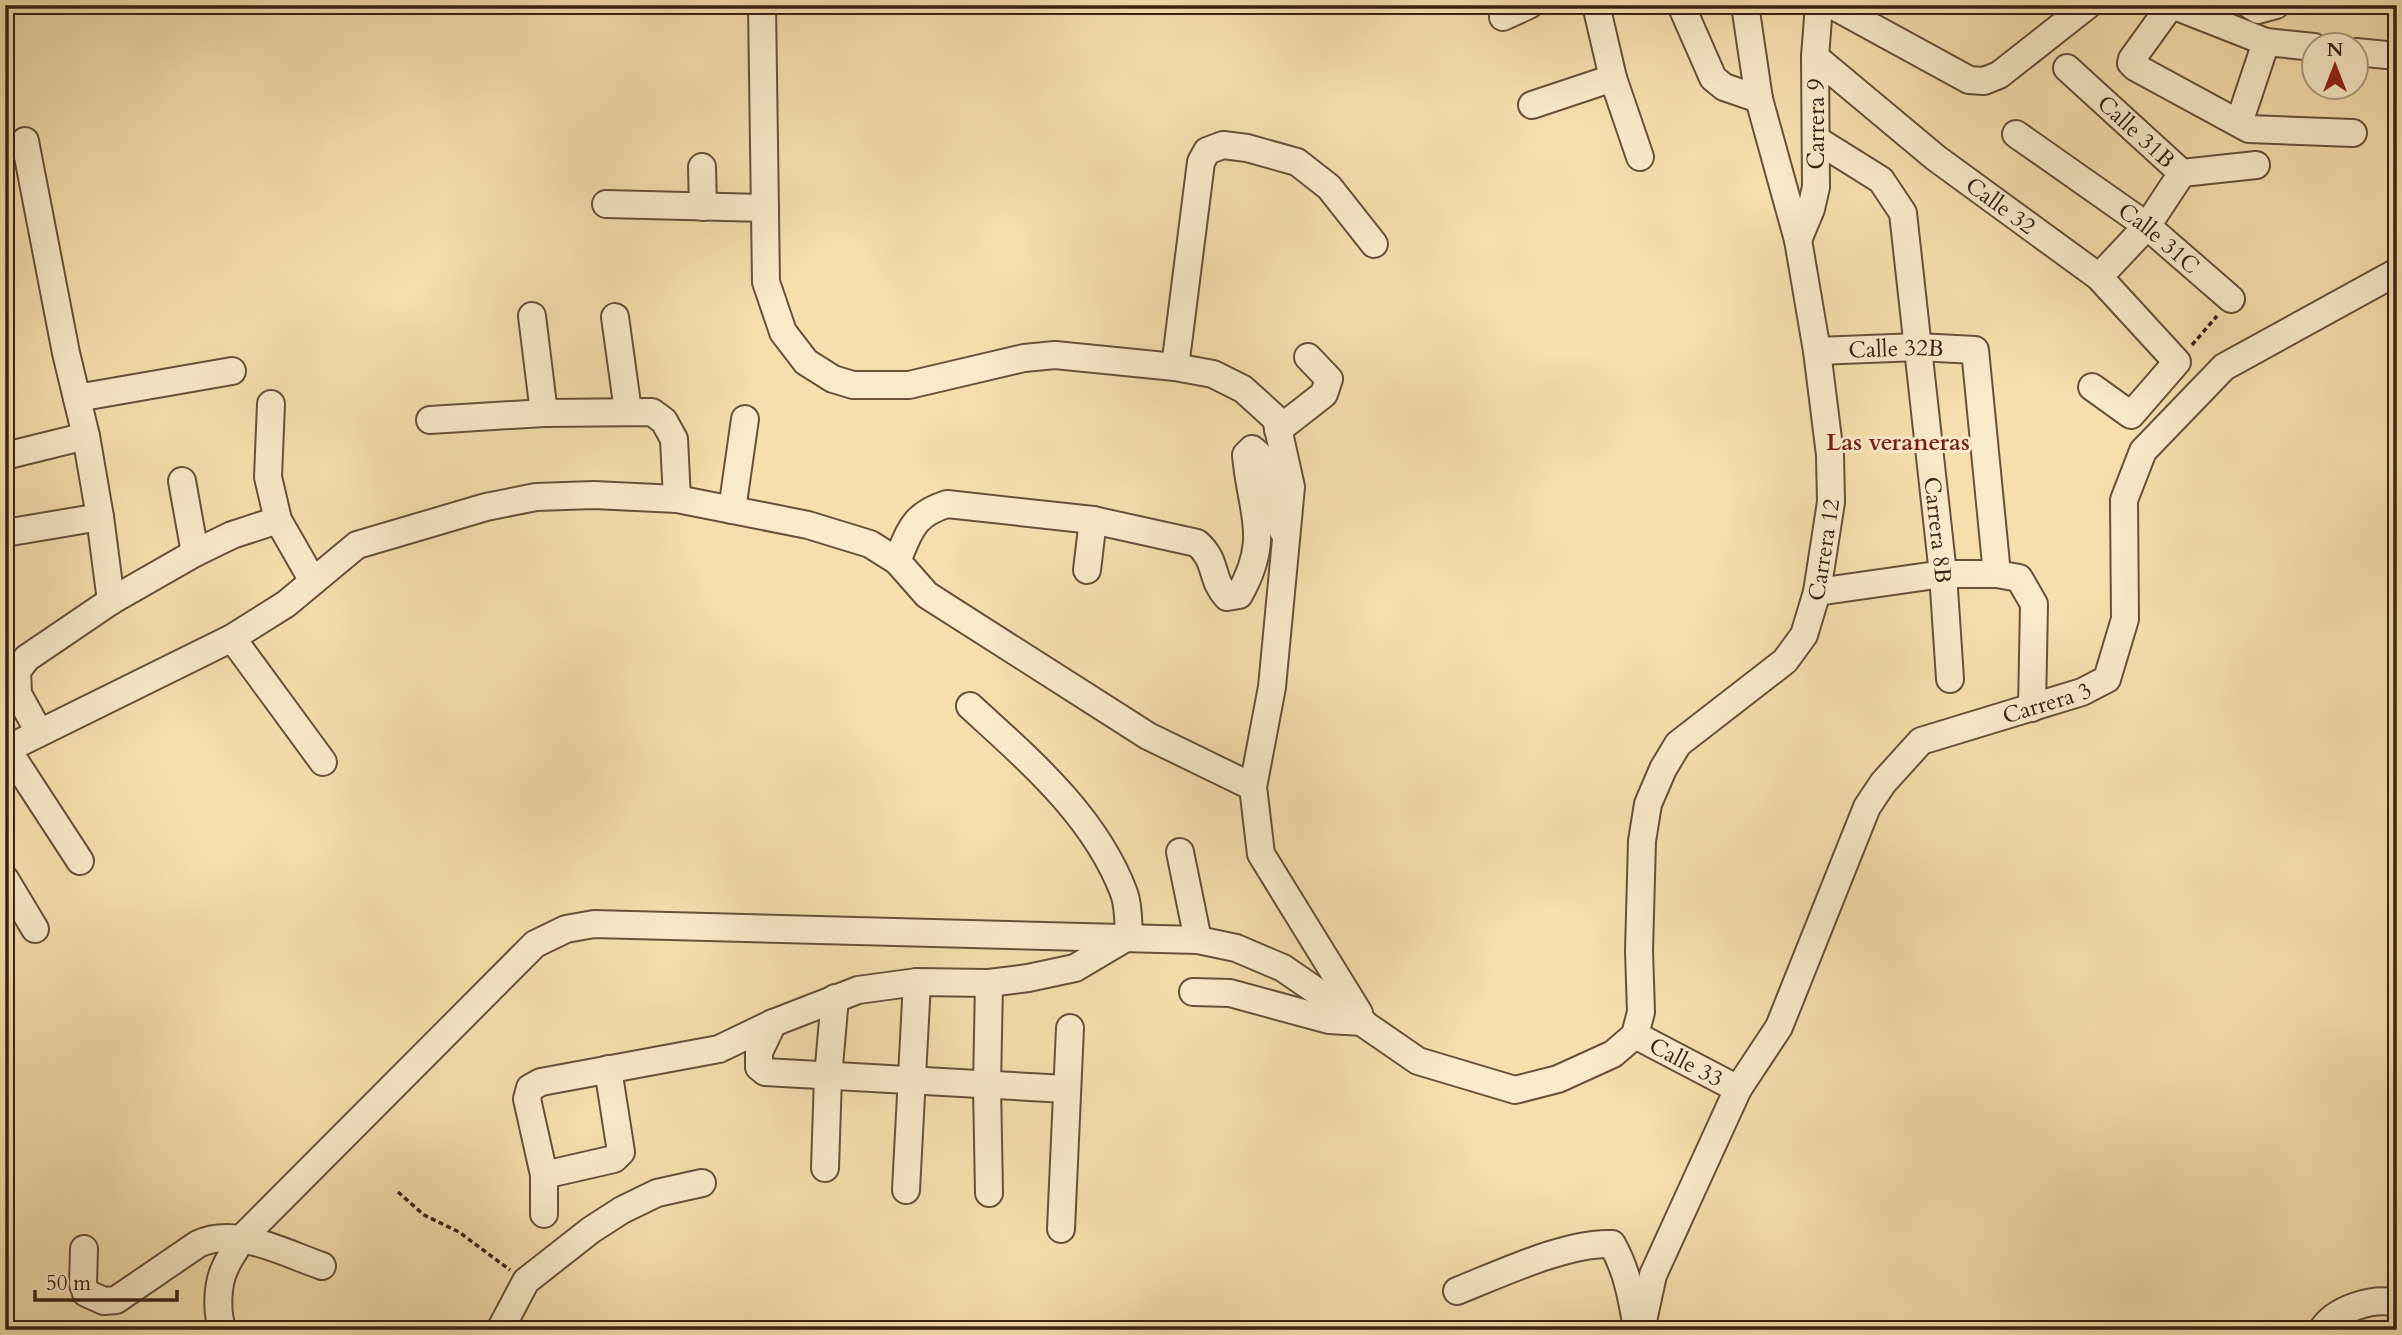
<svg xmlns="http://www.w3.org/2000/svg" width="2402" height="1335" font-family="Cardo,serif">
<rect width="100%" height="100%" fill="#f6dfad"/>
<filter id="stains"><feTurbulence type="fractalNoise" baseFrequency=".00286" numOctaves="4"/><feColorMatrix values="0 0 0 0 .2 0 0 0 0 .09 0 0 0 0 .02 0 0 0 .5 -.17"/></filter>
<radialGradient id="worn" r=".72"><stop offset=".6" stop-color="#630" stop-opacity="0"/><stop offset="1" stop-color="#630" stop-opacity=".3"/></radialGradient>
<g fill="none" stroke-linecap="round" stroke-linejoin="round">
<defs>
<g id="minor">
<path d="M762,5L766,282L783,332L806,362L833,379L853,385H909L1024,358L1055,355L1175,367L1213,374L1243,389L1276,419L1291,487L1272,687L1253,787L1261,854L1359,1013"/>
<path d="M1596,5L1613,78L1640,157"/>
<path d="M1681,5L1713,78L1724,87L1759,99"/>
<path d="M1832,5L1969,80L1984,81L1999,75L2088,5"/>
<path d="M2171,5L2132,59L2131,63L2135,67L2249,129L2353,133"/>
<path d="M2172,5L2266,42L2314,47"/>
<path d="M2250,5L2258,10L2276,5"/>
<path d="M1503,17L1529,5"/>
<path d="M2356,52L2397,56"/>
<path id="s1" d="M1815,57L1936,158L2099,277L2177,362L2131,415L2092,387"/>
<path id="s2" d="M2067,68L2182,173L2256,165"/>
<path d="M1532,105L1613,78"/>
<path d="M2239,123L2266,42"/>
<path id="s3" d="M2016,134L2147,226L2231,299"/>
<path id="s4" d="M1817,140L1881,180L1903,213L1943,574L1950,679"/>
<path d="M25,141L66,353L86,436L100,517L111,601"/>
<path d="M702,167L703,207"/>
<path d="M606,204L765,208"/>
<path d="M1798,240L1811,209L1816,187L1815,57L1819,5"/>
<path d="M2099,277L2147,226L2182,173"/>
<path d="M532,316L544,413"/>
<path d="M615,317L628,411"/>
<path id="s5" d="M1817,351L1918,347L1975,350L1997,574L2019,578L2034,604L2032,708"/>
<path d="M1175,367L1201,162L1207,151L1223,145L1247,148L1297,162L1329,187L1374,244"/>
<path d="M77,398L232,371"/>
<path d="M271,404L268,477L278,520L313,581"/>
<path d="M430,420L544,413L652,412L664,421L674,439L677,499"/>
<path d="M1278,430L1324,394L1329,379L1308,357"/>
<path d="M5,456L86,436"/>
<path d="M182,481L195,553"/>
<path d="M732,510L745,419"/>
<path d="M5,533L100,517"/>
<path d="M897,561C910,531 912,515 947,504L1093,520L1197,543C1218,561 1210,579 1227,597L1239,595C1272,537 1251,514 1246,455L1252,449L1258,454L1283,531"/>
<path d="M1087,570L1093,520"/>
<path d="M1817,592L1943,574H1997"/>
<path d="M232,638L323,762"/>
<path d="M39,732L18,694L17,671L27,658L111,601L195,553L232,535L278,520"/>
<path d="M7,749L80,861"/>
<path d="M5,750L232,638L286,604L357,545L486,507L536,497L594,495L677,499L808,525L870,544L897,561L927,595L1148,736L1253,787"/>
<path d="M1180,852L1198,940"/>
<path d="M5,879L35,929"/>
<path d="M1193,992L1230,993L1329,1020L1363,1022"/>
<path d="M773,1023L759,1052V1067L765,1072L1066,1089"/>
<path id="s6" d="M1635,1035L1641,1012L1639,951L1642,841L1648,804L1663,769L1678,744L1785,661L1804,635L1817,592L1831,502L1830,455L1817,351L1798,240L1759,99L1745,5"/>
<path id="s7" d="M1635,1035L1738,1089"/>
<path d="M825,1168L828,1077L835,998"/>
<path d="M544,1175L614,1159L621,1152L608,1069"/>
<path d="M906,1190L917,982"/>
<path d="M989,1193L987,1086L989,983"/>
<path d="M544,1214V1175L527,1099L530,1088L541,1082L719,1049L773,1023L858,990L917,982L989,983L1028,978L1075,968L1129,936C1128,922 1129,907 1124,893C1095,816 1029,760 970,706"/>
<path d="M1061,1229L1070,1028"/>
<path d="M84,1249L83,1284L86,1293L104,1301L116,1300L198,1244C236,1226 284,1253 322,1266"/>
<path d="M1457,1291C1500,1274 1567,1242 1612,1244C1627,1270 1632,1299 1637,1328"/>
<path d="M223,1330C216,1314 217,1284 225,1268C229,1258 237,1248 242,1238L535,944L566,929L594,924L1198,940L1236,948L1283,968L1418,1061L1515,1090L1558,1079L1613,1054L1635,1035"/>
<path d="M500,1330L526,1281L591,1230L622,1210L657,1193L702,1183"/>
<path id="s8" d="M1641,1330L1653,1275L1738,1089L1779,1027L1867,807L1883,783L1921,741L2082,692L2107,679L2125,619L2124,500L2143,451L2224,367L2397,272"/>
<path d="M2322,1330C2335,1309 2373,1297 2397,1303"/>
</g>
</defs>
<!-- minor casing -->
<use href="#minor" stroke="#68503b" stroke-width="30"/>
<!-- path -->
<path stroke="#392115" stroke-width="3.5" stroke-dasharray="5 3.5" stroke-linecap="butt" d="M2192,345L2217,316
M398,1192L424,1215L459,1232L510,1270"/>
<!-- minor -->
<use href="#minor" stroke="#f9eaca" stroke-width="26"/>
</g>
<g text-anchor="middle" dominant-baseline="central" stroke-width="6" stroke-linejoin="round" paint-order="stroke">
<!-- street labels -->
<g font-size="23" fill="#392115" stroke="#f9eaca">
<text transform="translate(1816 124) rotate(-90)">Carrera 9</text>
<text stroke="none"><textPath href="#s2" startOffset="94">Calle 31B</textPath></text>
<text stroke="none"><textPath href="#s1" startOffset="238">Calle 32</textPath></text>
<text stroke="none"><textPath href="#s3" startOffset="177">Calle 31C</textPath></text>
<text stroke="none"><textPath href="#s5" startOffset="79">Calle 32B</textPath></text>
<text stroke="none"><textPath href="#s4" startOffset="434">Carrera 8B</textPath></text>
<text stroke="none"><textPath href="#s6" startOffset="555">Carrera 12</textPath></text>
<text stroke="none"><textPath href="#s8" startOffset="789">Carrera 3</textPath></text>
<text stroke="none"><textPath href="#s7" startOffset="58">Calle 33</textPath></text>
</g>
<!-- neighbourhood labels -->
<g font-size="24" font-weight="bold" fill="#7a1f14" stroke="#f9eaca">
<text x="1898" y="442">Las veraneras</text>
</g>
</g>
<!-- margin -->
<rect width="2402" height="1335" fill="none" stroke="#f6dfad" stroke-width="28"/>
<rect x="7" y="7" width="2388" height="1321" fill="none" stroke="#392115" stroke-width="3.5"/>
<rect x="14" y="14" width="2374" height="1307" fill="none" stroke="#392115" stroke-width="2"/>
<!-- north arrow -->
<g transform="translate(2335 66)"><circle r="33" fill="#f9eaca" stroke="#ac9a82" stroke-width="2"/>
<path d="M0-5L12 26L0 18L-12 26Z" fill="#8f2418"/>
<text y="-10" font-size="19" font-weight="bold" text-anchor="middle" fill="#392115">N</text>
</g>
<!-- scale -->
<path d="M35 1290v10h142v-10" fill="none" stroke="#392115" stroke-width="3.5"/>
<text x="46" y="1290" font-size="21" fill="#392115" stroke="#f9eaca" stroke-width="5" paint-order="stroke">50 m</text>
<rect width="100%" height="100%" filter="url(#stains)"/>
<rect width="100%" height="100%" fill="url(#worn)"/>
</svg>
